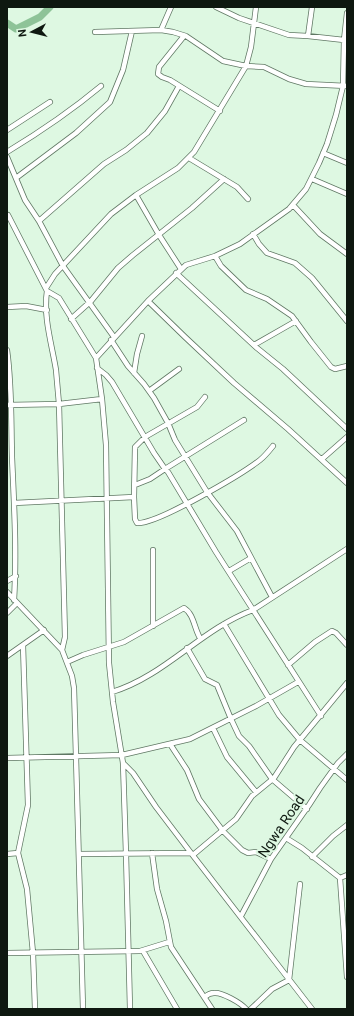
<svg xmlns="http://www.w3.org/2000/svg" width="354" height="1016" font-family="Roboto,sans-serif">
<rect width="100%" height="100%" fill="#def8e2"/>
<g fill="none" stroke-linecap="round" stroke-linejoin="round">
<!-- river -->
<path stroke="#8ec398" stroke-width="7" d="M7,23L16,29L40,17L50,7"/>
<defs>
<path id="street" d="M216,7L239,18L289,35L308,36L344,40
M161,30L171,7
M95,32L161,30L173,32L186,36L223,61L246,66L264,67L289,79L306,84L347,86
M184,36L159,67L158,74L162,77L170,80L220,111
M308,36L312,7
M7,130L50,102
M7,152C40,132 71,111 101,86
M323,153L347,163
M7,157L25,200L39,221L63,266L114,337
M189,158L237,187L248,199
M16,178L76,133L110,102L123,70L132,31
M312,179L347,194
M136,195L159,235L181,269
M293,205L320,234L347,254
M8,215L47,291C43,317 52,345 56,370C57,382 58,393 59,404L65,637L62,650
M39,221L104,164L126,150L147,133L165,111L179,86
M253,234L259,244L267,253L295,263L312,278L347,321
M215,256L221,266L246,290L267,299L292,316L311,342L331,367L335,369L347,366
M176,273L257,348L283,369L347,429
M46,288L55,274L111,214L136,195L178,168L194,152L246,66L251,47L256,7
M47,291L59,298L96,358L102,399L106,445L109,663L113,702L123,763L126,854L130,1009
M148,301L185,337L234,383L288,429L347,483
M7,307L26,306L47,310
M71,319L91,301L118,268L133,255L192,208L224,179
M111,340L128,366L144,384L154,398L168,423L175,440L207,492L237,531L272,597
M254,345L296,321
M7,350C12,385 11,421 12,457C14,504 17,552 14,600
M96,358L148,301L186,265L215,256L240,244L289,209L306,189L319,163L327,144L336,115L343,86L344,40L347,13
M97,368L106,375L112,382L154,453L165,469L168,472L216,552L321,716
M134,373L137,354L142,336
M149,391L179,369
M205,397L197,407L145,437L135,447L134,497L135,519L137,523C156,525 242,474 260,460C265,456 269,451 273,446
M7,405L59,404L102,399
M322,459L347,437
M135,485L150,479L165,469L244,420
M14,503L134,497
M153,550V626
M229,571L251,558
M7,581L16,576
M7,592L62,650L72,676L74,688L76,757L83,1009
M7,613L17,603
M224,624L279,715L300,740L347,780
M23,645L28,805L18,853L27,889L33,953L35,1009
M187,648L205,679L217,685L231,719L239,736L249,746L272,779L307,809
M7,656L44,630
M67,662L83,655L124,642L184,608C194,614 194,628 200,638
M288,665L315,642L332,631L336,633L347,645
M112,692C165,676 201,629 253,610L347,549
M213,728L227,757L256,792
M170,744L187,770L199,799L223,831L242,850L248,853L256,852L271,859
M7,758L122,755L190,739L256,706L298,682
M123,763L133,773L156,807L191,853L312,1009
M286,838L302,848L340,878L347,977
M152,853L157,889L166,921L171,947L212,1009
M7,854L18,853
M79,854L191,853
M193,855L236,819L252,796L274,778L294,747L347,683
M312,857L333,836L347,825
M340,878L347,875
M241,916L271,859L309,805L320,788L338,763L347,754
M143,951L177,1009
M7,953L140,951L169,942
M205,997C207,995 210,993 214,993C222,992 241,1003 246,1009
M251,1009L272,989L289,980L300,884"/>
</defs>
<!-- street casing -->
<use href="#street" stroke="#607864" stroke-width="6"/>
<!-- street -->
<use href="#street" stroke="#fff" stroke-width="4.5"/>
</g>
<g text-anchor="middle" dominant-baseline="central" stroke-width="4" stroke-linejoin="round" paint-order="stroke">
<!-- street labels -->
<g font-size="14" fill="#0e1810" stroke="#def8e2">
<text transform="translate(281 826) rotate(-56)">Ngwa Road</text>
</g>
</g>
<!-- border -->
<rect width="354" height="1016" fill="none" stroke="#0e1810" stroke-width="16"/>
<!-- north arrow -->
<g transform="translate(32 32) rotate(263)" stroke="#def8e2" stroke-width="3" paint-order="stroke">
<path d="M0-3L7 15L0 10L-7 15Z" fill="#0e1810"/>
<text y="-6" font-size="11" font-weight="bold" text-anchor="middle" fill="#0e1810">N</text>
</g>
</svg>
